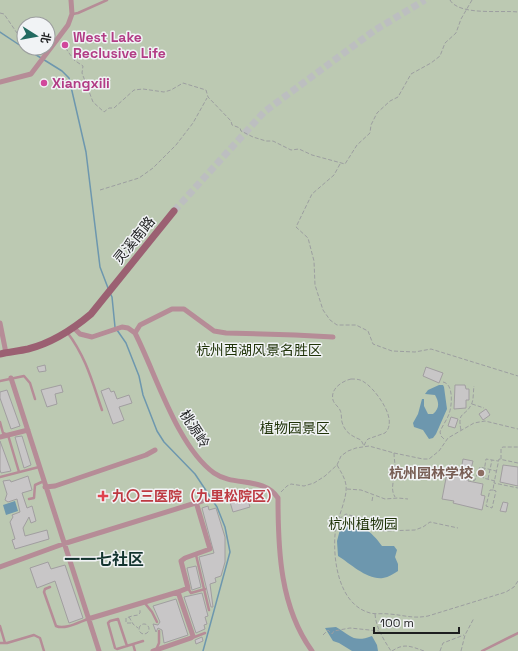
<svg xmlns="http://www.w3.org/2000/svg" width="518" height="651" font-family="'Space Grotesk','Noto Sans SC',sans-serif">
<rect width="100%" height="100%" fill="#e4e6e8"/>
<!-- green -->
<path fill="#bcc9b2" fill-rule="evenodd" d="M0,0H518V651H0ZM24,24H48V48H24Z"/>
<!-- water -->
<path fill="#6d97ae" d="M439,385H443L444,387L447,409L436,434L433,438L429,439L423,430L414,427L413,423L418,414L422,399H424V406L428,414H433C440,408 439,402 435,395L425,394L428,390Z
M15,501L18,511L6,515L3,505Z
M346,519C351,523 358,524 363,528C371,532 377,539 382,546H394L397,550L395,557L398,564V571C393,574 389,577 383,578C367,580 351,564 338,556L337,541L342,522Z
M336,627C351,636 354,643 372,636L377,645L378,651H352L339,643L333,641L325,628Z"/>
<g fill="none" stroke-linecap="round" stroke-linejoin="round">
<!-- stream -->
<path stroke="#6d97ae" stroke-width="1.5" d="M0,32L24,48
M25,48L62,71L69,78L86,152L100,267L108,288
M110,293L112,297L115,327
M117,330L126,343L139,376L143,395L157,431L164,442L195,474L217,507L225,527L230,552L203,651"/>
</g>
<!-- building -->
<path fill="#c8c6c7" stroke="#a19ea0" d="M45,365L46,371L39,372L37,367Z
M426,367L443,373L439,383L423,376Z
M61,385L63,392L55,394L57,404L47,407L41,390Z
M455,385H465L466,389H469V400H466V408L454,409Z
M109,388L111,392L114,391L117,399L129,395L132,403L119,407L124,420L113,424L101,391Z
M7,390L20,426L11,429L0,398V392Z
M486,409L490,415L483,420L479,414Z
M451,417L458,419L455,428L448,426Z
M22,436L31,465L24,468L15,437Z
M0,441L11,471L1,473L0,470Z
M463,459L473,461L468,481L483,484L481,495L485,496L482,510L453,503L454,501L442,499L447,473L460,476Z
M503,465L518,467V486L500,482Z
M28,476L32,490L22,493L27,508L32,506L36,521L31,523L29,517L23,528L25,536L47,530L49,539L15,549L12,540L15,539L10,522L13,517L12,515L20,512L17,499L8,502L5,500L7,494L3,481L10,480L11,482Z
M247,497L250,507L233,512L230,502Z
M503,502L508,503L506,512L500,511Z
M208,506L209,510L216,508L225,537V562L221,576L215,578L216,582L210,584L213,607H211L199,557L214,553L202,508Z
M48,562L51,569L65,565L83,618L69,623L55,581L37,588L30,568Z
M196,566L201,587L192,590L187,568Z
M202,593L208,616L205,617L207,624L204,625L205,629L196,633L184,597Z
M176,599L188,635L164,643L162,630L158,628L156,632L153,624L158,625L160,622L153,606Z
M202,637L203,641L196,644L195,640Z"/>
<g fill="none" stroke-linecap="round" stroke-linejoin="round">
<!-- secondary-tunnel -->
<path stroke="#bcbec0" stroke-width="7" stroke-dasharray="7 3.5" stroke-linecap="butt" d="M174,211L264,112L375,30L425,0"/>
<!-- path -->
<path stroke="#9c9ea0" stroke-width="1" stroke-dasharray="4 2" stroke-linecap="butt" d="M450,0C459,16 502,10 518,12
M0,13L4,14L17,33L24,37
M62,43L74,60L83,66L82,73L93,102L104,112L109,108H114L134,90L143,89L164,92L171,90L183,83L206,90L208,97L231,121L232,125L240,128L241,131L253,137L266,141H273L291,150L299,149L312,155L345,164L357,145L370,133L371,125L377,113L390,101L398,97L411,74L431,63L440,56L445,43L456,33L461,19L472,0
M340,164L334,175L312,194L296,227L308,238L314,261L315,285L323,310L330,320L337,325H356L368,331L373,344L392,351L415,352L431,349L518,376
M100,190L139,178L153,168L176,145L193,123L207,98
M351,379C355,379 360,379 364,382C374,388 392,412 389,425C389,428 387,431 385,433L368,439L366,441L364,446L361,440C352,436 345,433 342,422C341,418 342,414 340,410C338,406 334,404 333,400C330,389 342,381 351,379Z
M443,382C454,384 452,406 449,414C447,420 442,426 440,432L441,436L445,440
M472,404L484,408
M461,430C457,411 465,417 471,405C474,400 473,392 474,386
M394,453C394,458 395,462 395,467C396,477 389,487 395,497
M501,459V448L503,447H518
M518,463L499,459L494,483L518,488
M337,465C341,472 345,478 346,485C348,498 336,520 335,535C333,561 339,602 367,612C374,615 382,613 389,614C404,615 412,619 428,616L506,592L514,587L518,581
M488,479L492,460
M473,481L475,480L480,467L496,471
M495,481L483,478L486,459L498,461
M347,489L361,490L385,499L398,498L408,499
M493,490H490L486,506L492,508L496,491L493,490L494,483
M281,492L287,486L291,484L304,486L314,483L325,476L337,465L341,456L348,451L356,448L369,446L394,453L423,459H429L439,451L448,438L474,423L485,421L518,429
M372,501L373,495
M339,519L346,514L359,518L384,531L415,530L423,527L430,522L458,528
M375,614C376,628 384,640 391,651
M129,617L133,624L138,628
M131,623H126V618L132,616L138,615L140,613V610
M139 629a5 5 0 1 1 10 0a5 5 0 1 1-10 0Z
M323,635L328,630L332,634L334,631L350,628L379,631
M392,651C404,643 410,646 424,651
M440,651L443,643L464,635
M461,651L465,635L474,618"/>
<!-- service -->
<path stroke="#b68c97" stroke-width="2.5" d="M73,14L78,13L107,0
M67,332C86,357 92,381 102,410
M0,381L24,376L30,383L35,399
M0,422L3,433L8,435L19,472
M0,477L39,467
M29,499L34,498L35,485L44,481
M196,555L209,610
M50,587L45,589L44,592L56,626C65,630 79,622 88,619
M188,588L191,593L205,589
M144,602L152,612L157,622
M0,626L5,643
M192,638L205,633
M0,643H7L34,635L40,638L44,651
M133,644L135,651
M127,646L118,619L110,621L108,623L115,648L117,649L143,641
M156,650L159,643V631
M482,651L518,633"/>
<!-- minor -->
<path stroke="#b68c97" stroke-width="5" d="M0,82L31,74L68,25L72,14L71,0
M0,323L6,353
M74,328L80,334L92,337L122,327L128,328L135,333C156,374 177,446 214,473C234,487 263,476 278,498C278,550 280,607 312,651
M135,333L140,325L172,309H184L214,331L226,333L295,335L333,337
M11,378L99,651
M0,437L28,430
M45,487L55,486L146,455L155,450
M0,567L63,544L202,501
M88,619L178,592
M153,651L191,638L193,636L178,592L188,588L181,561L185,558L210,549L196,502"/>
<!-- secondary -->
<path stroke="#9b6072" stroke-width="7" d="M0,354C9,352 19,351 28,349C52,343 72,330 91,314L174,211"/>
</g>
<!-- markers -->
<g fill="#d1479c" stroke="#f1f3f5" stroke-width="1.5">
<circle cx="65" cy="45" r="4"/>
<circle cx="44" cy="83" r="4"/>
</g>
<circle fill="#8d6e63" stroke="#f1f3f5" stroke-width="1.5" cx="481" cy="473" r="4"/>
<path fill="#e0444e" stroke="#f1f3f5" stroke-width="1.5" d="M101 490h4v4h4v4h-4v4h-4v-4h-4v-4h4z"/>
<g text-anchor="middle" dominant-baseline="central" stroke-width="3" stroke-linejoin="round" paint-order="stroke">
<!-- hotel labels -->
<g font-size="14" font-weight="bold" fill="#b23c85" stroke="#f1f3f5" text-anchor="start">
<text x="73" y="37">West Lake<tspan x="73" dy="16">Reclusive Life</tspan></text>
<text x="52" y="83">Xiangxili</text>
</g>
<!-- street labels -->
<g font-size="14" fill="#1d1e1f" stroke="#f1f3f5">
<text transform="translate(134 240) rotate(-51)">灵溪南路</text>
<text transform="translate(195 429) rotate(57)">桃源岭</text>
</g>
<!-- park labels -->
<g font-size="14" fill="#1e3207" stroke="#f1f3f5">
<text x="259" y="350">杭州西湖风景名胜区</text>
<text x="295" y="428">植物园景区</text>
<text x="363" y="524">杭州植物园</text>
</g>
<!-- education labels -->
<g font-size="14" font-weight="bold" fill="#785e54" stroke="#f1f3f5" text-anchor="end">
<text x="473" y="473">杭州园林学校</text>
</g>
<!-- health labels -->
<g font-size="14" font-weight="bold" fill="#be3a42" stroke="#f1f3f5" text-anchor="start">
<text x="112" y="496">九〇三医院（九里松院区）</text>
</g>
<!-- quarter labels -->
<g font-size="16" font-weight="bold" fill="#12332e" stroke="#f1f3f5">
<text x="104" y="559">一一七社区</text>
</g>
</g>
<!-- north arrow -->
<g transform="translate(36 36) rotate(101)"><circle r="19" fill="#f1f3f5" stroke="#9c9e9f"/>
<path d="M0-3L7 15L0 10L-7 15Z" fill="#226a60"/>
<text y="-6" font-size="11" font-weight="bold" text-anchor="middle" fill="#1d1e1f">北</text>
</g>
<!-- scale -->
<path d="M374 627v6h85v-6" fill="none" stroke="#1d1e1f" stroke-width="2"/>
<text x="380" y="627" font-size="12" fill="#1d1e1f" stroke="#f1f3f5" stroke-width="3" paint-order="stroke">100 m</text>
</svg>
